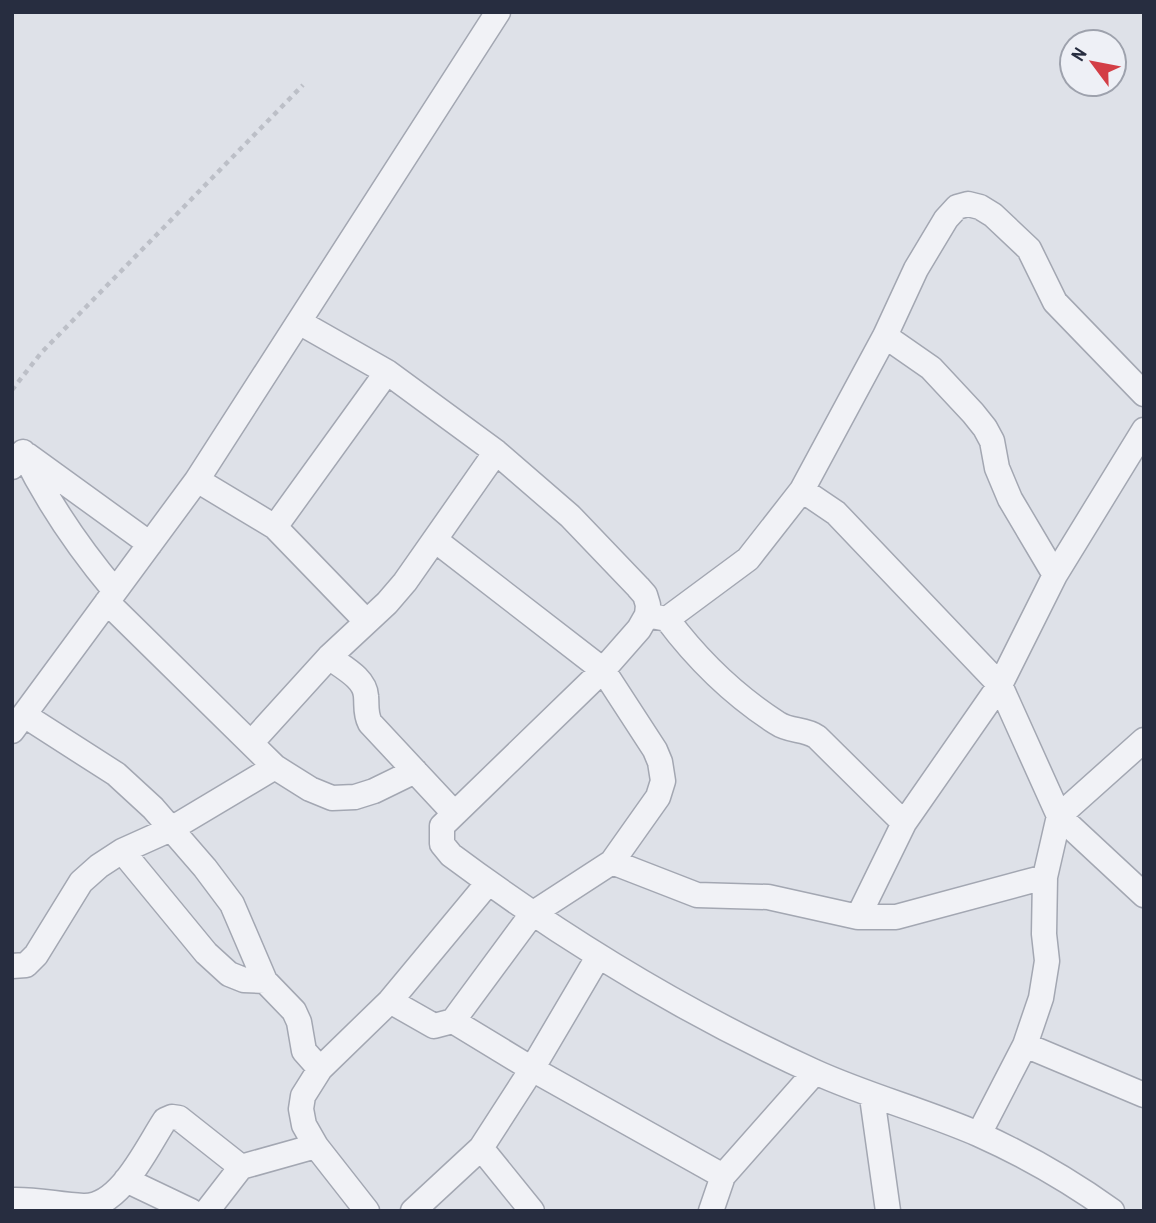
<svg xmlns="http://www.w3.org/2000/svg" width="1156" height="1223" font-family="'Archivo Narrow',sans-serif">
<rect width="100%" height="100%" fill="#dee1e8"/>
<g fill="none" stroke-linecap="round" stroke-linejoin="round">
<defs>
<path id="minor" d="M299,322L387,372L496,452L570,516L638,587L645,595L648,605L647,615L639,629L603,670L442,826V844L451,855C565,940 685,1013 815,1072C868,1096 925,1111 978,1134C1025,1155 1070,1181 1112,1211
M885,336L931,368L973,413L985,428L992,441L997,468L1010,499L1055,575
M27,455L150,544
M12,467L23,452C48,503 78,547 115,591
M197,480L275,527L366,621
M802,490L836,513L1000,685L1059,816L1144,895
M275,527L387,372
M107,602L275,767L310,789L332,798L355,797L374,791L415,771
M647,615L667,619L748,559L802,490L885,336L916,269L946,219L957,207L968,204L980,207L993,215L1029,249L1055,302L1144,394
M667,619C697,659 735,696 777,723C790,732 804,728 817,737L904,823
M329,657C342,667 365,678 366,696C367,707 365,713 370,723L454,813
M24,715L116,774L153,808L205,868L232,904L265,981L294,1011L299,1022L304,1051L320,1069
M12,731L197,480L498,12
M251,743L329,657L387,603L405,582L496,452
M122,851L206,953L229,974L244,980L265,981
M612,862L697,895L768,897L858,917H896L1045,877
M858,917L904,823L1000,685L1055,575L1144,430
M12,966L26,965L36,955L81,882L99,866L122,851L171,829L275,767
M390,1001L434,1026L453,1021L532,914L612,862L658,797L663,781L660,762L655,750L603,670L435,540
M453,1021L532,1069L723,1176
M1025,1045L1144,1095
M872,1097L888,1211
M979,1134L1025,1045L1041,998L1047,961L1044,934L1045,877L1059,816L1144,740
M481,1148L532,1211
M241,1167L316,1146
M126,1180L191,1211
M12,1200C36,1199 59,1205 83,1206C120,1208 147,1147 165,1120L172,1117L179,1118L241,1167L207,1211
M367,1211L316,1146L304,1125L301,1109L303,1096L320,1069L390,1001L488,883
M413,1211L481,1148L532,1069L598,957
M711,1211L723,1176L815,1072"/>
</defs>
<!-- minor casing -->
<use href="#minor" stroke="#a3a7b2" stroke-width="27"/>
<!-- path -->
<path stroke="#bcbfc7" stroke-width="4.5" stroke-dasharray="5 5" stroke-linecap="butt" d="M12,390L41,353L303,85"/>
<!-- minor -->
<use href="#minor" stroke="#f1f2f6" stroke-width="24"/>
</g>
<!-- border -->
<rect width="1156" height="1223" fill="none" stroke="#272d40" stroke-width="28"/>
<!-- north arrow -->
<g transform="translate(1093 63) rotate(302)"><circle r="33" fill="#eef0f6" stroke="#9ea2ad" stroke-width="2"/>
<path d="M0-5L12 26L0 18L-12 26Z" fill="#d33e46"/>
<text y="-10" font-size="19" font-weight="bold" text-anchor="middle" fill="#272d40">N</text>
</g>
</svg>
